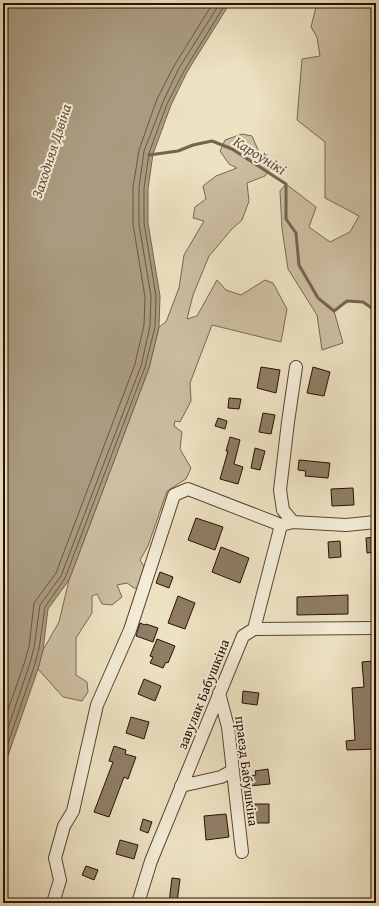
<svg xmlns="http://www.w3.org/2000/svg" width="379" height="906" font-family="'Gentium Book Plus',serif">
<rect width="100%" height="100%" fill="#ede2c2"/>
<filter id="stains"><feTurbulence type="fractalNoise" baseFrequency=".005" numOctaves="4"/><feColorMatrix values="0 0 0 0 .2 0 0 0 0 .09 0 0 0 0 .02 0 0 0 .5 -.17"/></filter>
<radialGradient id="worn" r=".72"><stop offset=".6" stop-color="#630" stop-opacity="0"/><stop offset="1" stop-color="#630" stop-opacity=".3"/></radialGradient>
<!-- green -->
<path fill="#ccbea1" stroke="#7a6750" d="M317,3H376V311L363,302L347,301L334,311L343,343L322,350L317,315L288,269L282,228L280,191L286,184L316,207L309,227L330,242L350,232L359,216L325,198V142L297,120L302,59L320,56L317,37L311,27Z
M242,134L252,136L262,159L271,167L265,176L247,183L249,201L242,220L232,229L209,256L193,295L187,319L197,316L217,280L226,290L241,295L265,280L273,283L287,309L281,342L212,325L190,383L191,401L180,422L175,421L174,426L182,432L180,449L191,468L186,479L167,491L148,546L140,560L146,570L140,588H134L127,583L117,585L122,597L112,605L102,604L97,594L92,596V613L76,638V675L87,682L88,692L82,701L63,697L38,669L43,650L59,622L69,580L149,368L159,327L166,322L179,288L184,255L204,221L193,218L195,207L206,199L203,186L216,176L237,168L229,164L220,151L225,140Z"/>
<!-- water -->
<path fill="#aa9b80" stroke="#76634d" d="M3,3H230L187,72L171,105L153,154L148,189V223L160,296L159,327L149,368L69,580L48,609L43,650L38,669L3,770Z"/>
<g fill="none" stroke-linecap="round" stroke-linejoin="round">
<!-- shore -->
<path stroke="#6a5640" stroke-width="1" d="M3,724L24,664L29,647L34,603L56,573L135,364L144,325L145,297L133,224V187L139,150L157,99L174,66L213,3
M3,743L29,666L34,648L40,605L61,576L141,366L150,326L151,296L139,224V188L144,151L163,102L179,68L220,3
M3,758L34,667L39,649L45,607L65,578L145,367L155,327L156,296L144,223V188L149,153L167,104L184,71L226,3"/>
<!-- stream -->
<path stroke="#76634d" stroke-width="3" d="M149,155L178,151L193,145L212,141L232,149L286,184V219L296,233L299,265L318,298L334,311L347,301L363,302L376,311"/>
</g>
<!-- building -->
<path fill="#8f7d65" stroke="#291000" d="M261,367L280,370L276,393L257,388Z
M313,367L330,372L324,396L307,393Z
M229,398L241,399L239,409L228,408Z
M263,413L275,415L271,434L259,432Z
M218,418L227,421L225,429L215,426Z
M230,437L240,440L234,464L243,467L238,484L220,479L228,451H226Z
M255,448L265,451L260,470L251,468Z
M299,460L330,463L328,478L305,476L306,471L298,470Z
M353,488L354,505L332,506L331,489Z
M196,518L223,527L215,550L188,540Z
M376,537V552L367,553L366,538Z
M340,541L341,557L329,558L328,542Z
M221,547L249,558L240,583L212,572Z
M160,572L173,577L169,588L156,583Z
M348,595V614L297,615V597Z
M178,596L195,603L185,629L168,623Z
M140,623L145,625L146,624L158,628L153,642L136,636Z
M157,639L175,646L168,663L166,662L163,668L150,663L153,657L150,656Z
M373,661L376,713V749L347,750L346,741L355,740L352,688L364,687L362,662Z
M144,679L161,686L155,701L138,694Z
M243,691L259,693L257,705L242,703Z
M131,717L149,722L144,739L126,733Z
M114,746L126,750L125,754L136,757L128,779L124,777L109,817L94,812L113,762L109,761Z
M268,769L270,784L249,786L248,776L256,775L255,771Z
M250,804H269V823H250Z
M226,814L229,837L206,840L204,816Z
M143,819L152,822L148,833L140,830Z
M120,840L138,845L134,859L116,854Z
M86,866L98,870L94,880L82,875Z
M172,878L180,879L177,903H169Z"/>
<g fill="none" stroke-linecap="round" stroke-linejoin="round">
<defs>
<path id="minor" d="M293,522L283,510L280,490L288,422L296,367
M254,629L376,628
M219,693L228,727L242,852
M181,786L221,777L232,771
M53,903L60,880L55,858L64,826L73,811L97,705L130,630L174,495L188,489L281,525
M138,903L151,861L243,636L254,629L281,525L293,522L346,525L376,522"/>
</defs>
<!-- minor casing -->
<use href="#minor" stroke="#5a4430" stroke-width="14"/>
<!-- minor -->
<use href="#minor" stroke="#f3ecd7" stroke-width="12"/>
</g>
<g text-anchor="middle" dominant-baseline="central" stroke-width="4" stroke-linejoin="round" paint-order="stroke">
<!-- street labels -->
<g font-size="14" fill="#291000" stroke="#f3ecd7">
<text transform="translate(203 694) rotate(-68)">завулак Бабушкіна</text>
<text transform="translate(247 771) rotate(83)">праезд Бабушкіна</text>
</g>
<!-- water labels -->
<g font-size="15" font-style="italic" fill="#634f3a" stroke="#f3ecd7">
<text transform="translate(51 151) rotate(-72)">Заходняя Дзвіна</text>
<text transform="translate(260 155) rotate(32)">Кароўнікі</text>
</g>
</g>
<!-- margin -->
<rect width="379" height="906" fill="none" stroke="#ede2c2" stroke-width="16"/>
<rect x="4" y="4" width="371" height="898" fill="none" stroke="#291000" stroke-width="2"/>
<rect x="8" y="8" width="363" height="890" fill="none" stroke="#291000"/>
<rect width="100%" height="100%" filter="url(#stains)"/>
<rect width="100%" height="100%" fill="url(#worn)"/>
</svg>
